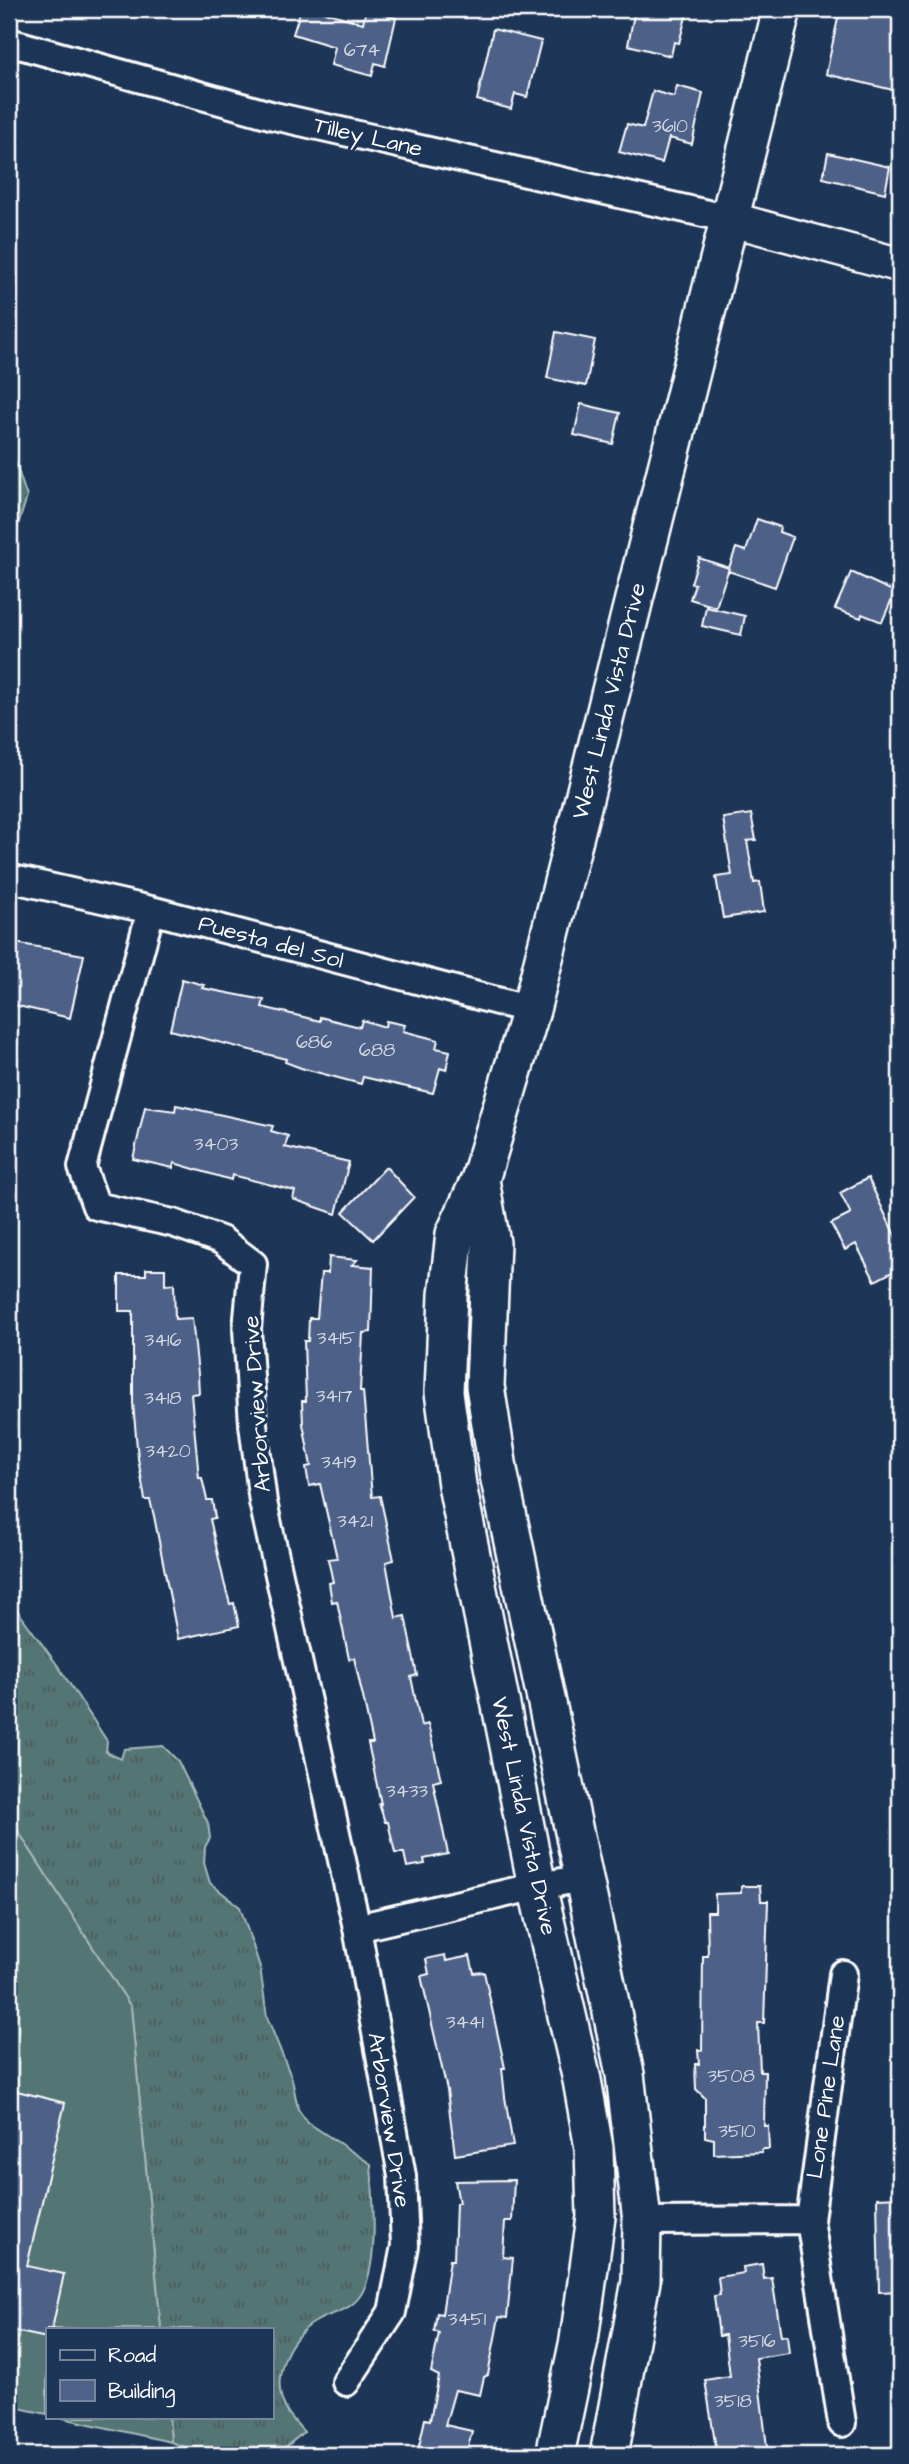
<svg xmlns="http://www.w3.org/2000/svg" width="909" height="2464" font-family="'Architects Daughter',sans-serif">
<defs>
<pattern id="grass-tufts" width="24" height="20" patternUnits="userSpaceOnUse" patternTransform="scale(1.75)"><rect width="24" height="20" fill="#527473"/><path d="M3 7l-1-3M5 7V3M7 7l1-3M15 17l-1-3M17 17v-4M19 17l1-3" fill="none" stroke="#4e5c5c"/></pattern>
<pattern id="park-dots" width="8" height="8" patternUnits="userSpaceOnUse" patternTransform="scale(1.75)"><rect width="8" height="8" fill="#527473"/><path d="M2 2h.1M6 6h.1" fill="none" stroke="#4e5c5c" stroke-width="1.8" stroke-linecap="round"/></pattern>
</defs>
<rect width="100%" height="100%" fill="#1d3557"/>
<filter id="ink" filterUnits="userSpaceOnUse"><feTurbulence type="fractalNoise" baseFrequency=".0143" numOctaves="2"/><feDisplacementMap in="SourceGraphic" scale="14" xChannelSelector="R" yChannelSelector="G"/><feConvolveMatrix kernelMatrix="1 2 1 2 8 2 1 2 1" color-interpolation-filters="sRGB"/></filter>
<g filter="url(#ink)">
<!-- grass -->
<path fill="url(#grass-tufts)" stroke="#a8bab9" stroke-width="2" d="M9,1599L58,1666L107,1741L106,1752L121,1759L124,1749L163,1746L178,1761L208,1823L210,1838L205,1847L204,1863L210,1883L240,1907L260,1967L267,2017L292,2079L298,2109L307,2122L371,2164C373,2198 380,2267 360,2296C348,2313 331,2312 315,2322C287,2338 269,2381 287,2411C291,2418 298,2425 304,2432L277,2454L205,2455L171,2442L169,2417H271V2329H161L131,2007L9,1817Z"/>
<!-- park -->
<path fill="url(#park-dots)" stroke="#a8bab9" stroke-width="2" d="M9,451L12,452L27,497L9,553Z"/>
<!-- garden -->
<path fill="#527473" stroke="#a8bab9" stroke-width="2" d="M9,1817L131,2007L161,2329H47V2414L9,2406Z
M58,2417H169L171,2442Z"/>
<!-- building -->
<path fill="#4e6188" stroke="#fff" stroke-width="2" d="M301,9H314L363,23L366,9H391L389,16L396,18L385,66L375,63L372,76L331,65L335,47L293,34Z
M635,9H688L679,43L674,42L671,56L628,45Z
M840,9H900V57L893,90L826,74Z
M493,29L541,41L527,97L515,94L511,109L477,100Z
M677,86L703,93L692,144L669,138L662,163L619,152L627,124L643,128L653,91L674,97Z
M828,153L890,167L885,193L823,178Z
M556,332L595,340L586,386L547,378Z
M581,404L620,413L613,444L574,435Z
M757,519L780,527L779,532L793,537L775,587L728,571L736,548L746,551Z
M699,558L729,568L716,607L690,599L695,584L691,583Z
M851,572L895,592L882,622L862,614L861,618L835,609Z
M706,607L745,616L741,635L702,626Z
M751,814L756,840L747,841L754,883L760,882L764,912L723,918L716,877L732,875L723,818Z
M9,942L84,955L70,1018L9,1004Z
M182,979L204,985L202,988L264,1000L262,1007L320,1021V1017L360,1027L362,1020L385,1027L386,1021L405,1025L403,1031L438,1040L436,1048L450,1051L446,1070L440,1068L433,1093L363,1077L361,1084L301,1068L285,1062L286,1059L170,1030Z
M176,1105L273,1126L271,1131L288,1136L285,1147L349,1162L336,1214L293,1199L295,1191L232,1175L231,1180L174,1163L173,1168L133,1159L145,1107L175,1111Z
M386,1167L414,1197L373,1240L343,1212Z
M868,1178L900,1246V1268L875,1281L856,1244L845,1250L831,1224L851,1214L840,1193Z
M329,1257L357,1260L352,1265L373,1267L371,1332L363,1333L360,1391H363L372,1497L380,1496L394,1560L386,1562L396,1618L405,1616L417,1675L411,1677L421,1726L428,1724L441,1780L433,1782L448,1854L424,1859L425,1864L407,1867L404,1853H395L388,1822H385L379,1804H381L368,1743H373L363,1697L354,1658L349,1659L337,1601L332,1602L329,1583L333,1582L328,1559L337,1558L320,1484L309,1486L306,1467L311,1466L303,1424L302,1401H306L304,1341H308L309,1318H317L321,1273H328Z
M146,1269H165V1285L174,1284L175,1319L192,1318L198,1374L199,1393L191,1394L199,1478H202L207,1500H212L215,1518L210,1519L224,1582L230,1604L234,1603L239,1626L178,1639L154,1516L150,1500H145L138,1458L133,1403V1311H119V1275H146Z
M741,1886H760L761,1901H768L764,2023H758L760,2072H765L764,2126H768L769,2149H762V2152L714,2154V2139L705,2137V2098L696,2089L695,2064H699L698,2050H702L703,1956H708L707,1912H715V1894L741,1893Z
M445,1955L446,1961L470,1956L474,1973L484,1972L505,2068H502L505,2097L513,2146L455,2155L447,2090L421,1976L429,1974L426,1959Z
M9,2089L65,2103L27,2266L64,2274L52,2329H47V2338L9,2330Z
M514,2180L512,2221H505L503,2257L513,2258L507,2318L499,2317L488,2375L484,2377L480,2395L455,2390L445,2425L472,2431L466,2455H417L425,2419L430,2420L439,2376L431,2372L439,2333L434,2331L437,2313L442,2314L450,2260H454L456,2203H459L455,2181Z
M900,2197V2291L879,2292L877,2198Z
M762,2264L764,2279L772,2278L781,2336L787,2335L789,2353L756,2358L768,2455H717L705,2380L730,2376L725,2335L719,2336L714,2296L720,2295L718,2277L744,2273L743,2267Z"/>
<g fill="none" stroke-linecap="round" stroke-linejoin="round">
<defs>
<path id="minor" d="M9,42L274,116L730,219
M9,878L151,910L531,1010
M151,910L82,1167L96,1206L173,1223L221,1240L253,1264L247,1329L253,1424L263,1502L357,1928L402,2176L405,2246L392,2312L346,2382
M357,1928L537,1886L586,1878
M642,2221L810,2220
M842,2423L810,2220L843,1974"/>
<path id="tertiary" d="M730,219L900,265"/>
<path id="secondary" d="M480,1180L491,1243L485,1386L499,1475L625,2074L642,2221L641,2281L609,2455
M555,2455L579,2340L596,2217L594,2148L582,2080L537,1886L457,1485L444,1392L448,1295L455,1234L480,1180L531,1010L782,9"/>
</defs>
<!-- minor casing -->
<use href="#minor" stroke="#fff" stroke-width="32"/>
<!-- tertiary casing -->
<use href="#tertiary" stroke="#fff" stroke-width="38"/>
<!-- secondary casing -->
<use href="#secondary" stroke="#fff" stroke-width="42"/>
<!-- minor -->
<use href="#minor" stroke="#1d3557" stroke-width="26"/>
<!-- tertiary -->
<use href="#tertiary" stroke="#1d3557" stroke-width="33"/>
<!-- secondary -->
<use href="#secondary" stroke="#1d3557" stroke-width="37"/>
</g>
</g>
<g text-anchor="middle" dominant-baseline="central" stroke-width="6" stroke-linejoin="round" paint-order="stroke">
<!-- number labels -->
<g font-size="19" fill="#d3d8e1">
<text x="362" y="50">674</text>
<text x="670" y="126">3610</text>
<text x="314" y="1042">686</text>
<text x="377" y="1050">688</text>
<text x="216" y="1144">3403</text>
<text x="336" y="1338">3415</text>
<text x="163" y="1340">3416</text>
<text x="334" y="1396">3417</text>
<text x="163" y="1398">3418</text>
<text x="168" y="1451">3420</text>
<text x="339" y="1462">3419</text>
<text x="355" y="1521">3421</text>
<text x="407" y="1791">3433</text>
<text x="465" y="2022">3441</text>
<text x="731" y="2076">3508</text>
<text x="737" y="2131">3510</text>
<text x="467" y="2319">3451</text>
<text x="757" y="2341">3516</text>
<text x="733" y="2401">3518</text>
</g>
<!-- street labels -->
<g font-size="23" fill="#fff" stroke="#1d3557">
<text transform="translate(368 137) rotate(13)">Tilley Lane</text>
<text transform="translate(609 701) rotate(-76)">West Linda Vista Drive</text>
<text transform="translate(271 942) rotate(15)">Puesta del Sol</text>
<text transform="translate(257 1404) rotate(-94)">Arborview Drive</text>
<text transform="translate(524 1816) rotate(78)">West Linda Vista Drive</text>
<text transform="translate(826 2097) rotate(-82)">Lone Pine Lane</text>
<text transform="translate(389 2120) rotate(81)">Arborview Drive</text>
</g>
</g>
<!-- margin -->
<rect width="909" height="2464" fill="none" stroke="#1d3557" stroke-width="35"/>
<rect x="18" y="18" width="874" height="2429" fill="none" stroke="#fff" stroke-width="2.5" filter="url(#ink)"/>
<!-- legend -->
<rect x="46" y="2328" width="228" height="91" fill="#1d3557" stroke="#77869a" stroke-width="2"/>
<rect x="60" y="2350" width="35" height="10" fill="#1d3557" stroke="#77869a" stroke-width="2"/>
<text x="108" y="2362" font-size="21" fill="#ffffff">Road</text>
<rect x="60" y="2380" width="35" height="21" fill="#4e6188" stroke="#77869a" stroke-width="2"/>
<text x="108" y="2398" font-size="21" fill="#ffffff">Building</text>
</svg>
